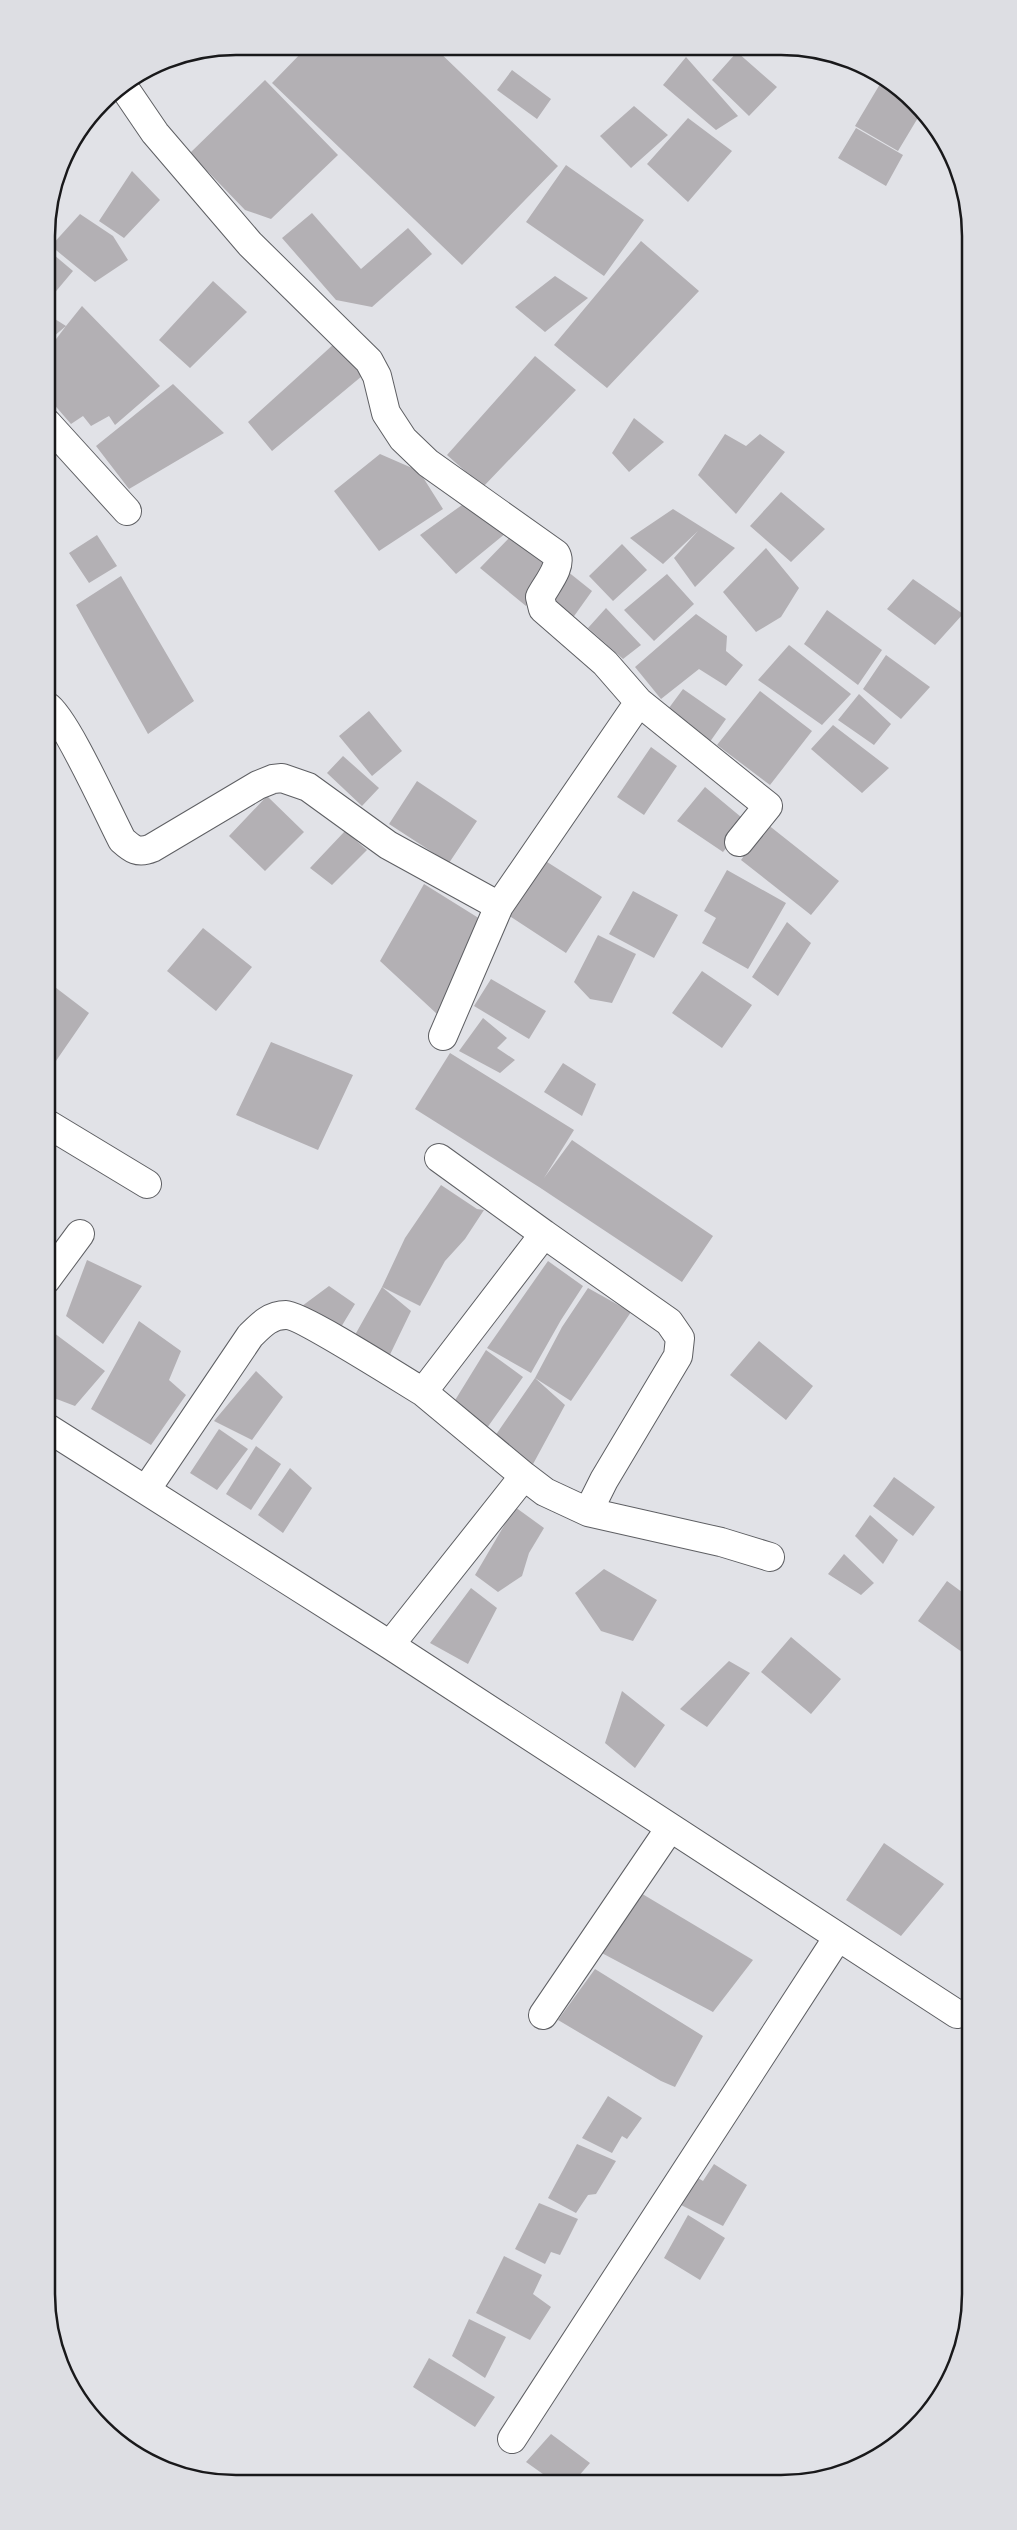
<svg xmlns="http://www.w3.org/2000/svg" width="1017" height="2530" font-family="Overpass,sans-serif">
<rect width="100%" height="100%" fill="#e1e2e7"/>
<!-- building -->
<path fill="#b3b0b4" d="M307,47H434L558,166L462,265L272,83Z
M737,52L777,87L749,116L712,80Z
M686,57L738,116L716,130L663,85Z
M512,70L551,99L537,119L497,90Z
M883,79L915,102L922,111L898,151L855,126Z
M265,80L338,155L271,219L245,210L190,153Z
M634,106L668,135L631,168L600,136Z
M688,118L732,151L688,202L647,164Z
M856,128L903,155L886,186L838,158Z
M566,165L644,220L604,276L526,222Z
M132,171L160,200L124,238L99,221Z
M312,213L361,269L408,228L432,254L372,307L336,300L282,238Z
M80,214L113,236L128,260L95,282L51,246Z
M641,241L699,291L607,388L554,345Z
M47,249L73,271L47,302Z
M555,276L588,298L545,332L515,307Z
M213,281L247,312L190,368L159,340Z
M82,306L160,386L115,425L109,416L91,426L83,416L71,424L51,401H47V351L66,326L47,342V314L66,326Z
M335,343L362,376L272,451L248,422Z
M535,356L576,390L483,487L447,455Z
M173,384L224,433L129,489L96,446Z
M634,418L664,442L629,472L612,453Z
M725,434L746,446L760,434L785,452L736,514L698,475Z
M380,454L419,471L443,509L379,551L334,491Z
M781,492L825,529L791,562L750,526Z
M469,500L506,533L456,574L420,535Z
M673,509L735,548L695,587L674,558L698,531L663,564L630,538Z
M513,534L552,558L526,606L480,568Z
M97,535L117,566L89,583L69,553Z
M622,544L647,570L613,601L589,576Z
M766,548L799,588L781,617L756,632L723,592Z
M567,571L592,591L572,619L548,598Z
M667,574L694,604L654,641L624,610Z
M121,576L194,701L148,734L76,605Z
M913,579L963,614L935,645L887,609Z
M606,608L641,645L623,659L588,628Z
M827,610L882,650L858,685L804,644Z
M696,614L727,636L726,651L743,665L726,686L699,669L661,699L635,667Z
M789,645L851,694L822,725L758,680Z
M886,655L930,687L901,719L863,689Z
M683,689L726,719L707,746L663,716Z
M760,691L812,731L770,785L717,745Z
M859,694L891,724L874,745L838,720Z
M369,711L402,751L372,776L339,736Z
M833,725L889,768L862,793L811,749Z
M651,747L677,766L644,815L617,797Z
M343,756L379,788L362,806L327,773Z
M417,781L477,821L449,863L389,824Z
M705,787L747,822L723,852L677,821Z
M267,796L304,832L265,871L229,836Z
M767,824L839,881L811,915L741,860Z
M345,831L367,850L332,885L310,868Z
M47,837L55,844L47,854Z
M544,860L602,897L566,953L508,915Z
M727,870L786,903L748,969L702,943L716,918L704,911Z
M424,884L485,922L437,1014L380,961Z
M633,891L678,915L654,958L609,934Z
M787,922L811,943L778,996L752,977Z
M203,928L252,967L216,1011L167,971Z
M598,935L636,954L612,1003L590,999L574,982Z
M702,971L752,1005L722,1048L672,1013Z
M491,979L546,1011L529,1039L474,1006Z
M47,981L89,1013L47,1074Z
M483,1018L507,1038L497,1048L515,1060L500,1073L459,1051Z
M271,1042L353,1075L318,1150L236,1115Z
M450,1053L574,1130L544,1178L572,1140L713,1236L682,1282L539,1187L415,1109Z
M563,1063L596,1084L582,1116L544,1092Z
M441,1185L477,1209L484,1210L465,1239L445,1261L420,1306L382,1287L411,1311L384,1367L351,1342L382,1287L405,1238Z
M87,1260L142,1286L103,1344L66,1316Z
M548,1261L583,1286L561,1320L531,1373L487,1348Z
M329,1286L355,1304L335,1337L298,1309Z
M588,1288L631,1312L571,1401L535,1378L562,1327Z
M139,1321L181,1351L169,1380L186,1395L151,1445L91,1409Z
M46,1327L105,1371L75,1406L46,1395Z
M759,1341L813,1386L786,1420L730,1375Z
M486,1350L523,1377L487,1428L449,1410Z
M256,1371L283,1397L252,1440L214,1421Z
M535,1378L565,1405L532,1466L493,1439Z
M219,1429L248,1449L217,1490L190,1473Z
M256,1446L281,1464L251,1510L226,1494Z
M290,1468L312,1488L283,1533L258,1515Z
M894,1477L935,1507L913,1536L873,1506Z
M515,1507L544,1528L529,1553L522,1576L498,1592L475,1575Z
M870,1515L898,1540L883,1564L855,1536Z
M844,1554L874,1583L861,1595L828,1574Z
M604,1569L657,1600L633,1641L601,1631L575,1593Z
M947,1581L970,1598L969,1657L918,1621Z
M471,1588L497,1608L468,1664L430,1643Z
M791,1637L841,1679L811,1714L761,1672Z
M729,1661L750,1673L707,1727L680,1709Z
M622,1691L665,1725L635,1768L605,1743Z
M884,1843L944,1884L901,1936L846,1900Z
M634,1889L753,1960L713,2012L598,1951Z
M595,1969L703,2036L675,2087L661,2081L558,2020Z
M608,2096L642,2118L627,2139L622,2136L612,2153L582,2138Z
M577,2144L616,2161L596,2194L588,2195L576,2213L548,2198Z
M714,2164L747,2185L723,2226L677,2203L691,2174L703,2181Z
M539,2203L578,2219L560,2255L551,2252L545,2264L515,2249Z
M688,2215L725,2238L700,2280L664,2258Z
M504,2256L542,2275L533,2294L551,2307L530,2340L476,2313Z
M469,2319L506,2337L485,2378L452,2356Z
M429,2358L495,2397L475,2427L413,2387Z
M551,2434L590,2463L577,2478L550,2479L526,2462Z"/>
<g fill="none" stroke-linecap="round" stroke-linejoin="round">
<defs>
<path id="minor" d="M123,86L155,133L250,244L369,361L377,376L386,413L403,439L428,463L556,554C563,566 546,585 540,597L543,609L605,663L639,702L499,906L443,1036
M47,423L127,511
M639,702L768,806L739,842
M47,706C65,717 109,815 122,840C132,849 138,854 152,848L258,785L273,779L282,778L308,787L388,845L499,906
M46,1123L147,1184
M46,1280L80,1234
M46,1427L390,1645L957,2014
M524,1476L545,1492L588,1512L604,1480L678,1356L680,1338L669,1322L544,1234
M146,1490L250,1336C261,1325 270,1315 286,1315C301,1315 403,1380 423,1392
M588,1512L721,1542L770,1557
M390,1645L524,1476L423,1392L544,1234L439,1158
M543,2015L670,1828
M512,2439L838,1937"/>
</defs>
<!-- minor casing -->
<use href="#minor" stroke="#5e5f63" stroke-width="30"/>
<!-- minor -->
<use href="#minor" stroke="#fff" stroke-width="28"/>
</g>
<!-- crop -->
<path d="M0 0H1017V2530H0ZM236 55H781A181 181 0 0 1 962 236V2294A181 181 0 0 1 781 2475H236A181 181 0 0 1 55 2294V236A181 181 0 0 1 236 55Z" fill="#dddee3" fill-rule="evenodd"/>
<path fill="none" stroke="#19191b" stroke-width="2.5" d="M236 55H781A181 181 0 0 1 962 236V2294A181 181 0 0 1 781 2475H236A181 181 0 0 1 55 2294V236A181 181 0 0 1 236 55Z"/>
</svg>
